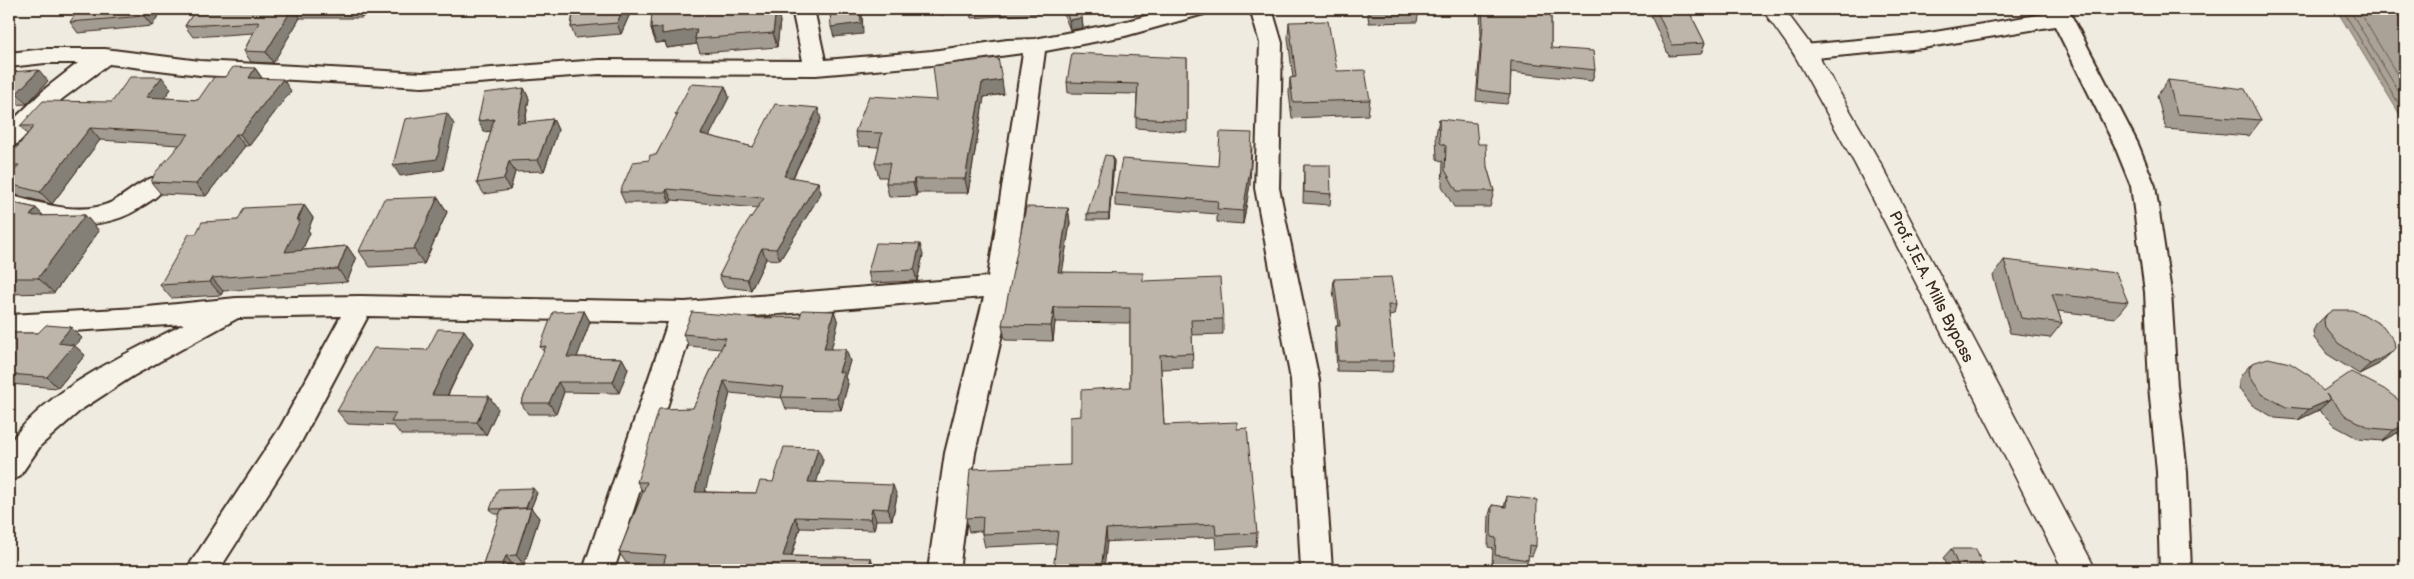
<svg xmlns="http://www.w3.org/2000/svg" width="2414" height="579" font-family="'Balsamiq Sans',sans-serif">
<rect width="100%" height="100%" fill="#efebe0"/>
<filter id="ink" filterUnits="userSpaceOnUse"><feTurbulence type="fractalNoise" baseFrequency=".02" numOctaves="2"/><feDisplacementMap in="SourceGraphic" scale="10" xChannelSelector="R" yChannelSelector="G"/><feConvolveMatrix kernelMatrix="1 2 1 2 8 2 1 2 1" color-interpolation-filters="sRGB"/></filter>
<g filter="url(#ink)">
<!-- water -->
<path fill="#aaa296" stroke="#7e7266" d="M2336,9H2405V123Z"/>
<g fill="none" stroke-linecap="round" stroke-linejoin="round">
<!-- shore -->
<path stroke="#675a4e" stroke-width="1" d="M2342,9L2405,114
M2349,9L2405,102
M2358,9L2405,88"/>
<defs>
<path id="street" d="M792,9H814L825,60L932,51L1007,40L1035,39L1123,22L1173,9H1207L1204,14L1125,36L1045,51L1013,286L975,453L959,570H928L945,453L984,297L695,321L614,570H583L668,322L368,316L301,442L219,570H186L281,426L341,316L238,318L133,376L82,409L41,445L19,477L9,480V444C46,389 126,354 184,324L9,335V315L138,308L236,298L360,296L685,302L988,277L1023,53L932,65L816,75L599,74L423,87L200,75L109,64L62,99L17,144L9,146V124L46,88L78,63H45L9,67V53L45,49H105L200,61L423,73L599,60L803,61Z
M1250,9H1272L1282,43L1279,188L1319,380L1332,570H1301L1291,380L1255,188L1260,43Z
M2046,9H2068L2138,144L2155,186L2171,292L2177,386L2187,472L2191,570H2160L2157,472L2149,386L2145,292L2131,186L2114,144L2055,26L1923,48L1804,59L1796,57L1793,52L1796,47L1804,45L1923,34L2049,13Z
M152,178L161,181L164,187C160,195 152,200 144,205C103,235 55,224 9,213V195C40,203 81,217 112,202C126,195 137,183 152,178Z"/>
<path id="secondary" d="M1762,9H1784L1816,52L1881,164L2096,570H2063L1855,164L1794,54Z"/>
</defs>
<!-- street casing -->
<use href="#street" stroke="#3b2a1e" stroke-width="4"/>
<!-- secondary casing -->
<use href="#secondary" stroke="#3b2a1e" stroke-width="3"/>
<!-- street -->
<use href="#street" fill="#f7f3e8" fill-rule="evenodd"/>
<!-- secondary -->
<use href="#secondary" fill="#f7f3e8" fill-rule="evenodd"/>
</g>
<!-- wall -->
<path fill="#a39c92" stroke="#3b2a1e" d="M162,9L152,26L78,33L70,22Z
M196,9H386L383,14H366L362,18H300L273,63L251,62L244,51L253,33L193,37L185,26Z
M536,9H632L621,34L575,38L571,27L573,12H538Z
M652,9H724V11L780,21L777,47L700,53L697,44L667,48L665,42L656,43L651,29Z
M881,9H945L944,15Z
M969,9H1081L1083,28L1070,30L1063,12L971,18Z
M1367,9H1418L1419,11L1417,22L1369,23Z
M1480,9H1551V48L1595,70L1592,81L1511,72L1510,94L1507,104L1476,101L1481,35Z
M1653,9H1688L1705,43L1701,54L1669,56L1651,16Z
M1289,22L1337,71L1370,100L1368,115L1292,118L1289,93L1290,78H1293L1288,38Z
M1187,58V132L1136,128V118L1137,94L1068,93L1067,82Z
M255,68L262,78L291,91L249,146H245L206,196L161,194L151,182L179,145L100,140L52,204L16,195L9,187V177L11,175L9,172V157L27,134L20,126L112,102L171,89L164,98L198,100L226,77Z
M9,72L48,81L27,104L9,105Z
M2168,80L2261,120L2249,136L2166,129L2157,96Z
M725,86L729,97L709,136L753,147L821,119L793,178L818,182L821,193L780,260L766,259L751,290L724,287L719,276L757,208L672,200L670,203H625L620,192L649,160L656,155L677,118L675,114Z
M524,88L529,99L525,123L553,119L558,130L544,171L515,172L510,190L484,194L477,183L491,131L484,132Z
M1004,94L984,97L968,193H917L916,196L889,197L886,183L887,177H879L875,163L879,147L859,146L855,132L937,100Z
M1439,119L1478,144L1487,167L1494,191L1490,207H1454L1442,186L1443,162L1437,159L1436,135Z
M1113,156L1114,162L1109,220H1087V214Z
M1304,165L1331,194L1330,205L1303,203Z
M1250,184L1243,224L1217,222V214L1115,206V193Z
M438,197L447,212L424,264L370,267L359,251Z
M9,202L36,208L44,216L85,215L99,231L54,293L9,294Z
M304,205L313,218L308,230L310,233L302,250L347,246L356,259L347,282L223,291L221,295L171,298L160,285L196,234L238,220Z
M1068,208L1070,223L1062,272L1144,281L1223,319V334L1192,335L1193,368L1161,369L1164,425L1237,429L1257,533L1256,546L1216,549L1215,537L985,547L982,534V531L969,532L966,518L1070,465L1081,416L1130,387V323L1055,322L1053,341L1005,340L1002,325Z
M923,255L917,281L871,283L868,272Z
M2004,260L2128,302L2115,318L2058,311L2062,323L2050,338L2010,333L1993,276Z
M1334,279L1396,305L1394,315L1389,316L1394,361L1392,372L1337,371L1335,336L1336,326H1338L1333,290Z
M584,311L590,322L577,357L622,358L628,369L619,393L564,392L556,414H528L521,403L544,352L540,347Z
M834,311L838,323L831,349L850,361L845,377L848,384L841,410L786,409L782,398L730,393L704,492L756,493L773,482L823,460L816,482L897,496L892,520H876L874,530L800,528L792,556L871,558L875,570H662L663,565L626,563L619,552L643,492L637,482L693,408L721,349L689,346L683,334L759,318L800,317Z
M2327,314L2379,364L2359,374L2327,354L2314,338L2313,331L2316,325Z
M71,327L82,338L75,346L85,355L58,388L9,384V333H38Z
M464,330L473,343L448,395L498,409L486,435H401L394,426L348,424L337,411L427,350Z
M2252,363L2323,391L2404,404L2405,403V440L2397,433L2382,441L2359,439L2335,426L2319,410L2298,420L2275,418L2252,405L2239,388V380L2242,374Z
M537,493L531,508L539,518L524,565H513L481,570L500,514H494L490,509Z
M1507,496L1536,546L1532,556L1528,555V560L1524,570L1492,564L1493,548L1488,547L1489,515L1492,505L1504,507Z
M1951,549L1984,570H1948L1943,558Z"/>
<!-- shaded-wall -->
<path fill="#847f77" stroke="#3b2a1e" d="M148,9H162L152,26L144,16Z
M292,9H295L300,18L273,63L266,52Z
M357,9H363L366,14L362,18Z
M380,9H386L383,14Z
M623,9H632L621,34L617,23Z
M776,9H777L780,21L777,47L773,33Z
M860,9H862L863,34L834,37L831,27Z
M943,9H945L944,15Z
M1082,18L1083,28L1070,30L1069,20Z
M662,27L697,29L695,39L697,44L667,48L665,42L656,43L651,29Z
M255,68L263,80L249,78Z
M39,70L48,81L27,104L17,93Z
M162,77L171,89L156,109L146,97Z
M283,79L291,91L249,146L240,134Z
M1002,80L1004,94L984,97L968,193L965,179L982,83Z
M725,86L729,97L705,145L701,134Z
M524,88L529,99L522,135L517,123Z
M818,108L821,119L788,187L784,176Z
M447,113L454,124L443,170L400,176L393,165Z
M494,119L500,130L484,132L478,121Z
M553,119L558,130L544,171L538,160Z
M90,128L100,140L52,204L40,192Z
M236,134L245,146L206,196L196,184Z
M1252,146L1250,184L1243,224V211Z
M1113,156L1114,162L1109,220V214Z
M509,161L515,172L510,190L504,179Z
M914,179L917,193L916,196L913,183Z
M818,182L821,193L780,260L776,249Z
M667,189L672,200L670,203L666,192Z
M438,197L447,212L424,264L414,249Z
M304,205L313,218L308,230L310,233L295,265L285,252Z
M36,208L51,224L30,216Z
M1068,208L1070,223L1060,287L1058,272Z
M85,215L99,231L54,293L38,278Z
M920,244L923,255L917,281L914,270Z
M347,246L356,259L347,282L338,269Z
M762,248L766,259L751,290L747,279Z
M212,278L223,291L221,295L210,282Z
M1054,307L1055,322L1053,341L1051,326Z
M584,311L590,322L573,368L567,357Z
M834,311L838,323L828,361L824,349Z
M71,327L82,338L75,346L85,355L58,388L47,377L58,343Z
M464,330L473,343L441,408L432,395Z
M846,349L850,361L845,377L848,384L841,410L837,398L839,372Z
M2391,353L2379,364L2359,374L2370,364Z
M622,358L628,369L619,393L613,382Z
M724,381L730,393L702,504L695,492Z
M558,382L564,392L556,414L549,403Z
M489,396L498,409L486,435L477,422Z
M2330,400L2319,410L2298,420L2309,409Z
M2405,425V427L2397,433L2382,441L2394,430Z
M818,448L823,460L813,494L808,482Z
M893,485L897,496L892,520L888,509Z
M533,488L537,493L531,508L539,518L524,565L516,555L530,513L526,508Z
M872,508L876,520L874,530L870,519Z
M795,517L800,528L788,567L783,556Z
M1106,529L1107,542L1104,570H1101Z
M506,556L513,565L512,570H500Z
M871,558L875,569V570H868Z"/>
<!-- building -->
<path fill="#bdb5aa" stroke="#3b2a1e" d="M79,9H148L144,16L70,22Z
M196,9H292L266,52L244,51L259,22L185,26Z
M574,9H623L617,23L571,27Z
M652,9H720V11L749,9H776L773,33L695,39L697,29L662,34V27L651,29Z
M830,9H860L861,23L831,27Z
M1065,9H1081L1082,18L1069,20Z
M1370,9H1418L1419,11H1371Z
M1482,9H1551V48L1593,51L1595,70L1511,61L1510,94L1478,90L1483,24Z
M1656,9H1688L1705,43L1672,45Z
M1328,21L1337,71L1365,70L1370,100L1293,102L1290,78L1296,77L1289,22Z
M1072,53L1187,58V121L1136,118L1138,84L1067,82Z
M998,58L1002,80L982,83L965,179H914L913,183H886L890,163H875L882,133L855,132L869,96L937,100L933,66Z
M233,67L255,68L249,78L283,79L240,134H236L196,184L151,182L155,173L189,134L90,128L40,192L9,184V177L19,165H9V157L34,126H20L43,101L112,102L130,77H162L146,97L198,100L214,77H226Z
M39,70L17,93H9V72Z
M2168,80L2245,89L2261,120L2177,114Z
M691,84L725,86L701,134L753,147L775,104L818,108L784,176L818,182L776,249L762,248L747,279L719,276L741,232L764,198L667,189L666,192H620L633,162L649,160L650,155H656L678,114H675Z
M524,88L517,123L553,119L538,160L509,161L504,179L477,183L494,119L478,121L484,93Z
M447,113L437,159L393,165L405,119Z
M1439,119L1476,123L1478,144H1486L1487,167L1494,191H1457L1445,170L1446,146L1440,143Z
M1220,132L1252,133L1250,170L1243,211L1217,209L1218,201L1115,193L1122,159L1218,166Z
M1105,155L1113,156L1109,214H1087Z
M1304,165H1330L1331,194L1304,192Z
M438,197L414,249L359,251L384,199Z
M9,202L36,208L30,216L85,215L38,278H9V257L14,251H9Z
M304,205L297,220H300L285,252L347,246L338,269L212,278L210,282L160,285L189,234H196L202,222L238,220L244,208Z
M1026,207L1068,208L1058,272L1143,273V281L1220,278L1223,319L1191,320L1193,353L1160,355L1164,425L1237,422V429L1247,428L1257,533L1216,535L1215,524L1106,529L1101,570H1053L1058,531L982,534L983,517L966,518L970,469L1070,465V417L1081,416V390L1130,387V308L1054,307L1051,326L1002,325Z
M876,243L920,244L914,270L868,272Z
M2004,260L2116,273L2128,302L2052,294L2062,323L2021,318Z
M1391,277L1396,305H1388L1394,361H1338L1336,326H1340L1334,279Z
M802,310L834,311L824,349H846L839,372H844L837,398L781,397L784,387L724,381L695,492L756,493L760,481L773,482L784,447L818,448L808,482L893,485L888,509L872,508L870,519L795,517L783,556L871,558L868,570H662L666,555L619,552L647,482H637L659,409L693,408L726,338L683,334L692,312L759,318L800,317Z
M2333,310H2352L2363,314L2383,326L2394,341L2395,348L2391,353L2370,364L2338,343L2325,327L2324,320L2327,314Z
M584,311L567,357L622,358L613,382H558L549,403H521L546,346L540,347L553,312Z
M46,325L71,327L58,343L74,345L47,377L9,374V333H38Z
M438,329L464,330L432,395L489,396L477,422H391L396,413L337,411L374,348L427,350Z
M2268,358L2290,363L2310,376L2323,391L2351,372L2384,389L2404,404L2405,403V425L2394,430L2371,428L2346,416L2326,394L2330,400L2309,409L2286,407L2262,394L2250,377L2249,369L2252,363Z
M533,488L526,508L490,509L498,489Z
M1507,496L1537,500L1536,546L1529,545L1528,560L1495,555L1496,538L1491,537L1492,505L1506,507Z
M531,508L516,555L506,556L500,570H481L501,510Z
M1951,549H1976L1984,570H1960Z
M328,569L327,570H284Z"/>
</g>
<g text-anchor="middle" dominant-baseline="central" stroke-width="5" stroke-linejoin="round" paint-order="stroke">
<!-- street labels -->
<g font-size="16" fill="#3b2a1e" stroke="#f7f3e8">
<text transform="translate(1931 287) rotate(63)">Prof. J.E.A. Mills Bypass</text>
</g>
</g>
<!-- margin -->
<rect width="2414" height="579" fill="none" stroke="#f7f3e8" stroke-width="30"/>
<rect x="15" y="15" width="2384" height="549" fill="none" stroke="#3b2a1e" stroke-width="2" filter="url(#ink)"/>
</svg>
